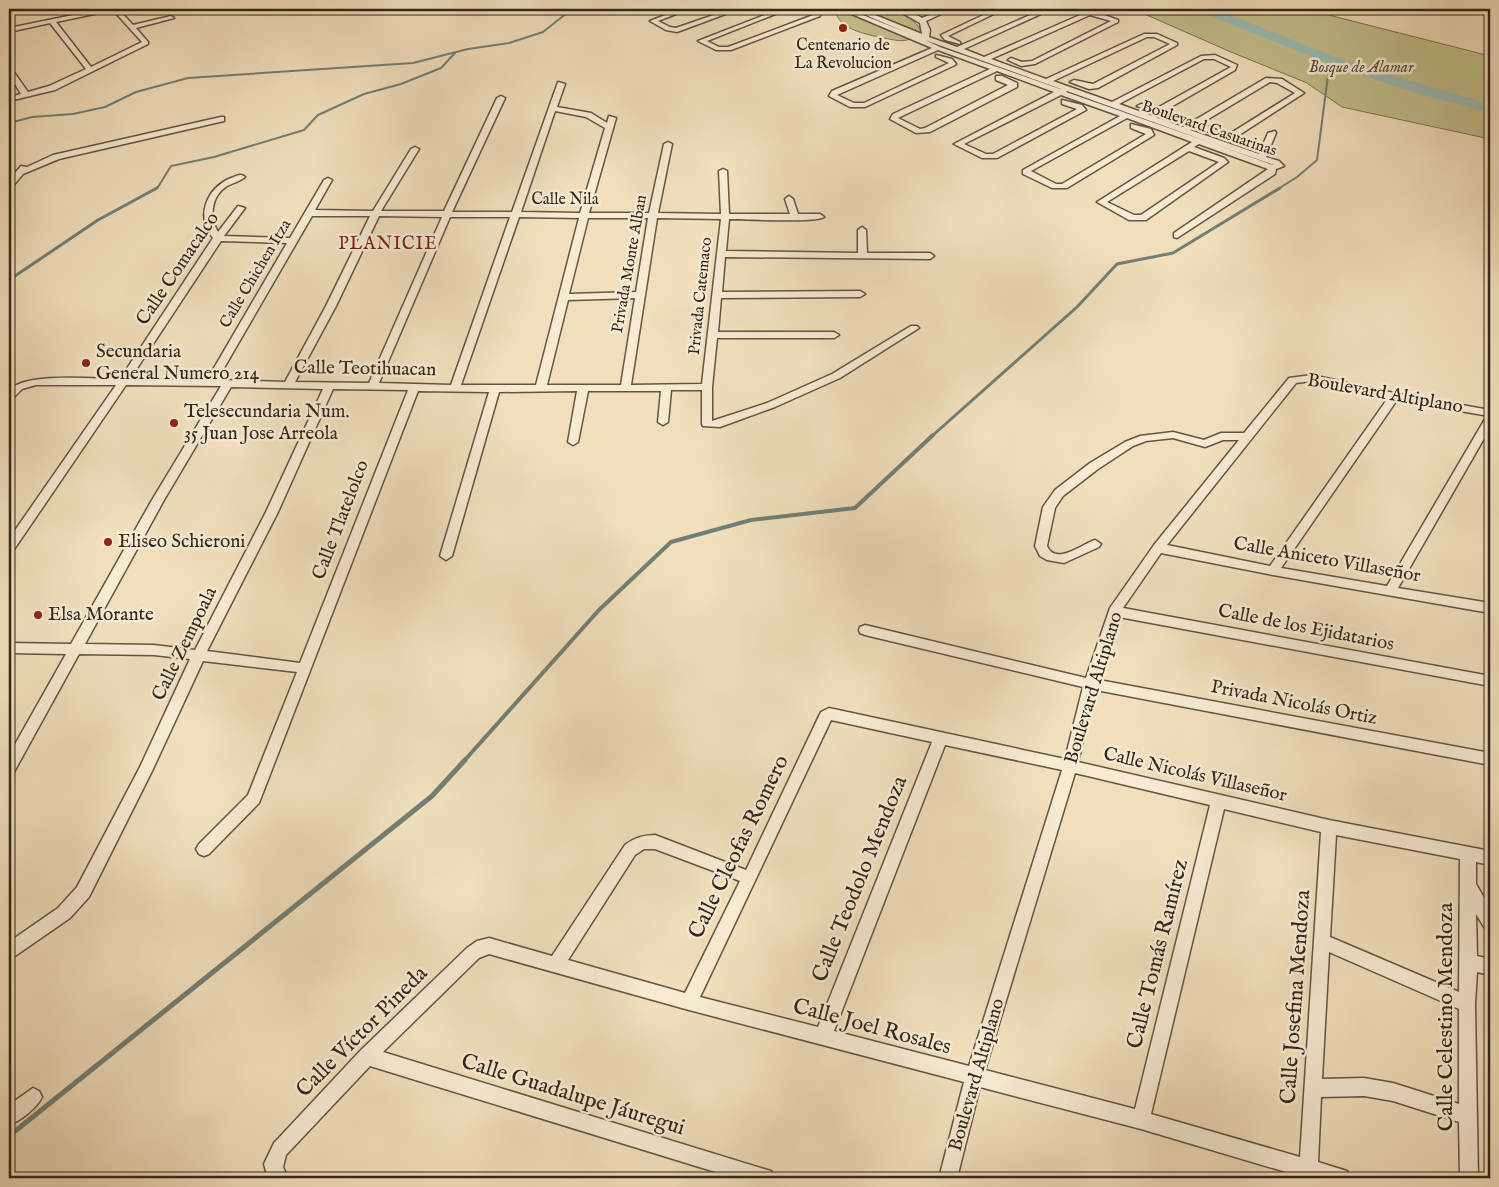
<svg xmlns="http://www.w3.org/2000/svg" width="1499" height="1187" font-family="'IM FELL English',serif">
<rect width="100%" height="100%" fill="#f1dfbc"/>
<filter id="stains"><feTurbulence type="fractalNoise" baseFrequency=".004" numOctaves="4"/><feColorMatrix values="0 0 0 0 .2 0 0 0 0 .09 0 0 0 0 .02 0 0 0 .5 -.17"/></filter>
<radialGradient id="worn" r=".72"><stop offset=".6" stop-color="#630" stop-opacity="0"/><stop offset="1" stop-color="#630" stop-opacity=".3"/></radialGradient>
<!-- green -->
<path fill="#c2bf8b" stroke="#7a7353" d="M838,9C863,9 912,4 922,34C917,36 912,39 907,40C900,42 890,39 883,38C866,34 839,30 835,10Z
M1133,9H1305L1490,56V139L1342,107L1307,83L1231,52Z"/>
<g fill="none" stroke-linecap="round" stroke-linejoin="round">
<!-- stream-far3 -->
<path stroke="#718077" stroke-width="2" d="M9,123L32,117L73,114L105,107L136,92L188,78L413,63L468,49L509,43L543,32L572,9
M155,189L158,187L171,166L214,157L304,130L318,115L364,94L401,84L441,68L455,53
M1278,189L1297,177L1317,160L1330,60"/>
<!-- stream-far2 -->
<path stroke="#718077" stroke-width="3" d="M9,280L98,220L157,188
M932,436L1077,307L1117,264L1173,253L1280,188"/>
<!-- stream-far1 -->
<path stroke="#718077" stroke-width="4" d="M464,761L599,610L671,542L751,520L855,508L933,435"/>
<!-- stream -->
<path stroke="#718077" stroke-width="5" d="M9,1136L432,796L465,760"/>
<!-- river -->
<path fill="#9bbcb5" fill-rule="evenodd" d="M1199,9H1215L1348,62L1490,104V112C1390,91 1295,50 1201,12Z"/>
<defs>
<path id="minor" d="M103,9H118L133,25L171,16L174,18L136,28L148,42V44L55,90L9,101V97L21,94L9,74V67L11,68L28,92L49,86L86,69L50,23L9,32V28ZM113,10L142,42L91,67L56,22Z
M616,9H641L627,13Z
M681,9H689L658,21L670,27L676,28L731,9H739L677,32L666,30L650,21Z
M780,9H788L707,41L719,47H728L816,14L819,9H825L820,16L731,50H716L698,41Z
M840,9H848L905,32L852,9H860L922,34L920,23L904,14L900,9H906L922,18L944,9H952L926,21L930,30L929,37L957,47L1044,9H1052L964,49L984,57L1087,12L1099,13L1118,20V22L1035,64L1021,66L1008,60L1011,58L1022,62L1032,61L1111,21L1090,15L991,59L1046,79L1144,34H1157L1177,43V45L1098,88L1089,89L1070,82L1074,80L1093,84L1170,44L1154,37H1147L1053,81L1112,102L1201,56L1215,55L1237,65L1235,70L1164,111L1155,112L1137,106L1141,104L1159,107L1231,67L1214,59H1204L1119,104L1183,127L1266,78L1282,79L1304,93L1236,137H1224L1195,127L1190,130L1259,154L1268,133L1275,131L1276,133L1266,157L1279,161L1284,166L1276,169L1275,174L1177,238L1174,237V233L1268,169L1199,144L1194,147L1224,158L1228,162L1146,220H1129L1097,202L1192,142L1127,118L1031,171L1056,184H1062L1146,134L1131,128V124L1151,129L1154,135L1067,188H1052L1023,174V170L1120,116L1061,95L964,144L986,154H993L1077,109L1062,104V100L1082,105L1086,110L997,158H982L954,144L1054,92L997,71L898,118L920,129L925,128L1008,85L996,80V76H1002L1017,83V87L930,132L916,133L890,119L893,114L990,69L938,50L837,95L854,103H864L949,63L936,57V55L952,59L956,64L955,65L865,107H850L829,96L832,91L932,48ZM925,40L1061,89H1060L940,47ZM1270,82L1277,83L1295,93L1231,133H1225L1200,124ZM1067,91L1273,165H1274L1066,92ZM1189,151L1219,162L1141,215H1134L1107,202Z
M996,9H1004L948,36L960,42V44L945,40L941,35Z
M558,82L565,84L557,107L591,113L607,123L609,116L616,118L589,213H649L664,144L668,142L672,144L658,213L721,214L719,171L723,169L727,171L729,214H790L785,199L789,196L793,199L798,214H820L824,217C816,223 745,219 729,219L726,251L858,253V230L862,227L866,230L867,253H930L934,256L930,259L725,257L722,292L860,291L865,294L860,297L721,298L718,332H834L839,335L834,338H717L712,387V421L767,403L832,374L911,326H917L919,328L840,378L775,407L720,427L703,426L702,424V390H671L668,422L663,425L658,422L661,391H588L578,442L573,445L568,442L577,391L499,392L452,556L446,560L440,556L489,392L418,391L259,803L209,854L204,856L199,854L196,849L199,844L248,795L297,672L203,661L153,769L89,897L70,918L15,956L9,959V942L58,908L77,887L140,767L190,659L154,655L79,654L14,772L9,774V755L66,654L9,653V643L71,644L152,500L221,386L126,385L13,551L9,552V539L116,385H36L22,389L13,398L9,399V390C27,372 93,379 120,379L213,238C195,216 207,188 231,178C237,176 240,173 245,177C240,181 233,183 227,186C211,196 209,217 218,232L238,206L245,208L224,236L290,238L324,180L328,178L332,180L315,210L373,211L411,149L415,147L419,149L381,211H444L497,98L501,96L505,98L452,212H512ZM555,111L586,117L605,128L580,213L521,212ZM312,216H370L326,306L285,382L217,380ZM379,216L442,217L369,383L295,382L336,306ZM450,217H510L451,385L379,383ZM519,217L579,218L536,385H461ZM588,218H648L636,292L569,294ZM657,218L721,219L702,384L631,385ZM221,241L287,243L207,380L130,379ZM635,298L621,385H547L568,300ZM231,387L323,389L266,512L195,650L154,645L85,644L164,500ZM333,389L408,390L300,663L207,651L278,512Z
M221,117H224V121L59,159L23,174L12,187H9V180L21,166L27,167L53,155Z
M1312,375L1394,393L1490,410V428L1398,588L1490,603V613L1273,575L1161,553L1123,608L1490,676V686L1119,617L1099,680L1490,753V765L1096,690L1078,762L1329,820L1490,851V865L1476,862V884L1490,908V929L1484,927L1476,914L1477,956L1490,959V975L1477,972L1475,1004L1478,1178H1460L1459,1122L1393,1101L1364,1096L1321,1097L1318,1162L1347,1171L1349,1178H1306L1141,1129L980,1087L957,1178H939L964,1082L689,1010L489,954L479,958L383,1052L764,1169L771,1171L773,1178H735L370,1066L286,1155L283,1167L288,1178H268L264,1164L274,1143L361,1050L467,948L477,941L489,938L552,956L625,845C634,838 643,835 655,835L746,870L819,716L821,712L829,708L1065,759L1083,687L865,635L860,633L859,630L860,627L865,625L1086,678L1110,608L1154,545L1239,440H1223L1205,447L1173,438L1146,441L1133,446L1098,469L1063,496L1055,508L1047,546C1056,566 1082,544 1095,540L1101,544L1099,547L1064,563L1047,560L1040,556L1035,546L1043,507L1055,490L1090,463L1125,442L1140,436L1173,432L1204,440L1221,433H1244L1289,378ZM1312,381L1388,398L1270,566L1167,545L1296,383ZM1397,400L1489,416L1485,419L1387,586L1281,568ZM831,720L932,742L818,1027L700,997ZM945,745L1062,770L969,1066L834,1031ZM1075,773L1210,805L1135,1109L985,1070ZM1224,809L1321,832L1300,1157L1151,1114ZM1336,835L1460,859L1459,992L1330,937ZM644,849H655L740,881L685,993L568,960L635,855ZM1329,952L1459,1009V1104L1393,1083L1364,1078L1322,1079Z
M33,1088L39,1091L42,1097C37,1108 20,1121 9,1125V1105Z"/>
</defs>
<!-- minor casing -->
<use href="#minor" stroke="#625543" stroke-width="3"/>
<!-- minor -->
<use href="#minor" fill="#f6ead3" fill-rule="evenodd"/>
</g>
<!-- markers -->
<g fill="#8f2418" stroke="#f6ead3" stroke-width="2">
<circle cx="843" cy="28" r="5"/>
<circle cx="86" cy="363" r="5"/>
<circle cx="174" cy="423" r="5"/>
<circle cx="108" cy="542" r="5"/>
<circle cx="38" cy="615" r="5"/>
</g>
<g text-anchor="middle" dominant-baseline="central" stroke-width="5" stroke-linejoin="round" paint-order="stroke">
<!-- far-poi labels -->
<g font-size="16" fill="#32271b" stroke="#f6ead3">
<text x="843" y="46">Centenario de<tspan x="843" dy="18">La Revolucion</tspan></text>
</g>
<!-- far-park labels -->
<g font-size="16" font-style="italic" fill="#564d37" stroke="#f6ead3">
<text x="1361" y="68">Bosque de Alamar</text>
</g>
<!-- far-street labels -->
<g font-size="16" fill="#32271b" stroke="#f6ead3">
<text transform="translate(1209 129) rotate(19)">Boulevard Casuarinas</text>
<text x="565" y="200">Calle Nila</text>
<text transform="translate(630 264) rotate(-80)">Privada Monte Alban</text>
<text transform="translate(256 274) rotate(-59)">Calle Chichen Itza</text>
<text transform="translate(701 296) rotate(-84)">Privada Catemaco</text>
</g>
<!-- far-quarter labels -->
<g font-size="18" letter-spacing="1" fill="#7a1f14" stroke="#f6ead3">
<text x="388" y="244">PLANICIE</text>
</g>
<!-- street labels -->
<g font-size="19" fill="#32271b" stroke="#f6ead3">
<text transform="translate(178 269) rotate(-56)">Calle Comacalco</text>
<text transform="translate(365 369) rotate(1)">Calle Teotihuacan</text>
<text transform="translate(1385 394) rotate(10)">Boulevard Altiplano</text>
<text transform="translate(341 520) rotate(-69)">Calle Tlatelolco</text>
<text transform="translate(1327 560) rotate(10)">Calle Aniceto Villaseñor</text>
<text transform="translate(1306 628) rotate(11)">Calle de los Ejidatarios</text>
<text transform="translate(185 644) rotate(-64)">Calle Zempoala</text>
<text transform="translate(1094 688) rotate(-73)">Boulevard Altiplano</text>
<text transform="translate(1294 703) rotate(11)">Privada Nicolás Ortiz</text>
<text transform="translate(1195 775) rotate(13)">Calle Nicolás Villaseñor</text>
<text transform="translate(977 1075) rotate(-74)">Boulevard Altiplano</text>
</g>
<!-- poi labels -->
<g font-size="19" fill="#32271b" stroke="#f6ead3" text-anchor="start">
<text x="96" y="352">Secundaria<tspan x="96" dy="22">General Numero 214</tspan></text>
<text x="184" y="412">Telesecundaria Num.<tspan x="184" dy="22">35 Juan Jose Arreola</tspan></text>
<text x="118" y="542">Eliseo Schieroni</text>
<text x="48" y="615">Elsa Morante</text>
</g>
<!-- near-street labels -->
<g font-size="22" fill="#32271b" stroke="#f6ead3">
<text transform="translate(739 847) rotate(-64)">Calle Cleofas Romero</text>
<text transform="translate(860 879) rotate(-68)">Calle Teodolo Mendoza</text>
<text transform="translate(1158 954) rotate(-76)">Calle Tomás Ramírez</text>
<text transform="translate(1296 997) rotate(-86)">Calle Josefina Mendoza</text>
<text transform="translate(1446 1017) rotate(-90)">Calle Celestino Mendoza</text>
<text transform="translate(872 1027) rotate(15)">Calle Joel Rosales</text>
<text transform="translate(362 1032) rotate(-45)">Calle Víctor Pineda</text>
<text transform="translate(573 1095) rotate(17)">Calle Guadalupe Jáuregui</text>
</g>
</g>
<!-- margin -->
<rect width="1499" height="1187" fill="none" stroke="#f1dfbc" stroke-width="30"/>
<rect x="10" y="10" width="1479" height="1167" fill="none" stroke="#32271b" stroke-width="2.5"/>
<rect x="15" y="15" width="1469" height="1157" fill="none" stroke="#32271b"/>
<rect width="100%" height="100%" filter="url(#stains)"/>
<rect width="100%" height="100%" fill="url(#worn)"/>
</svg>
